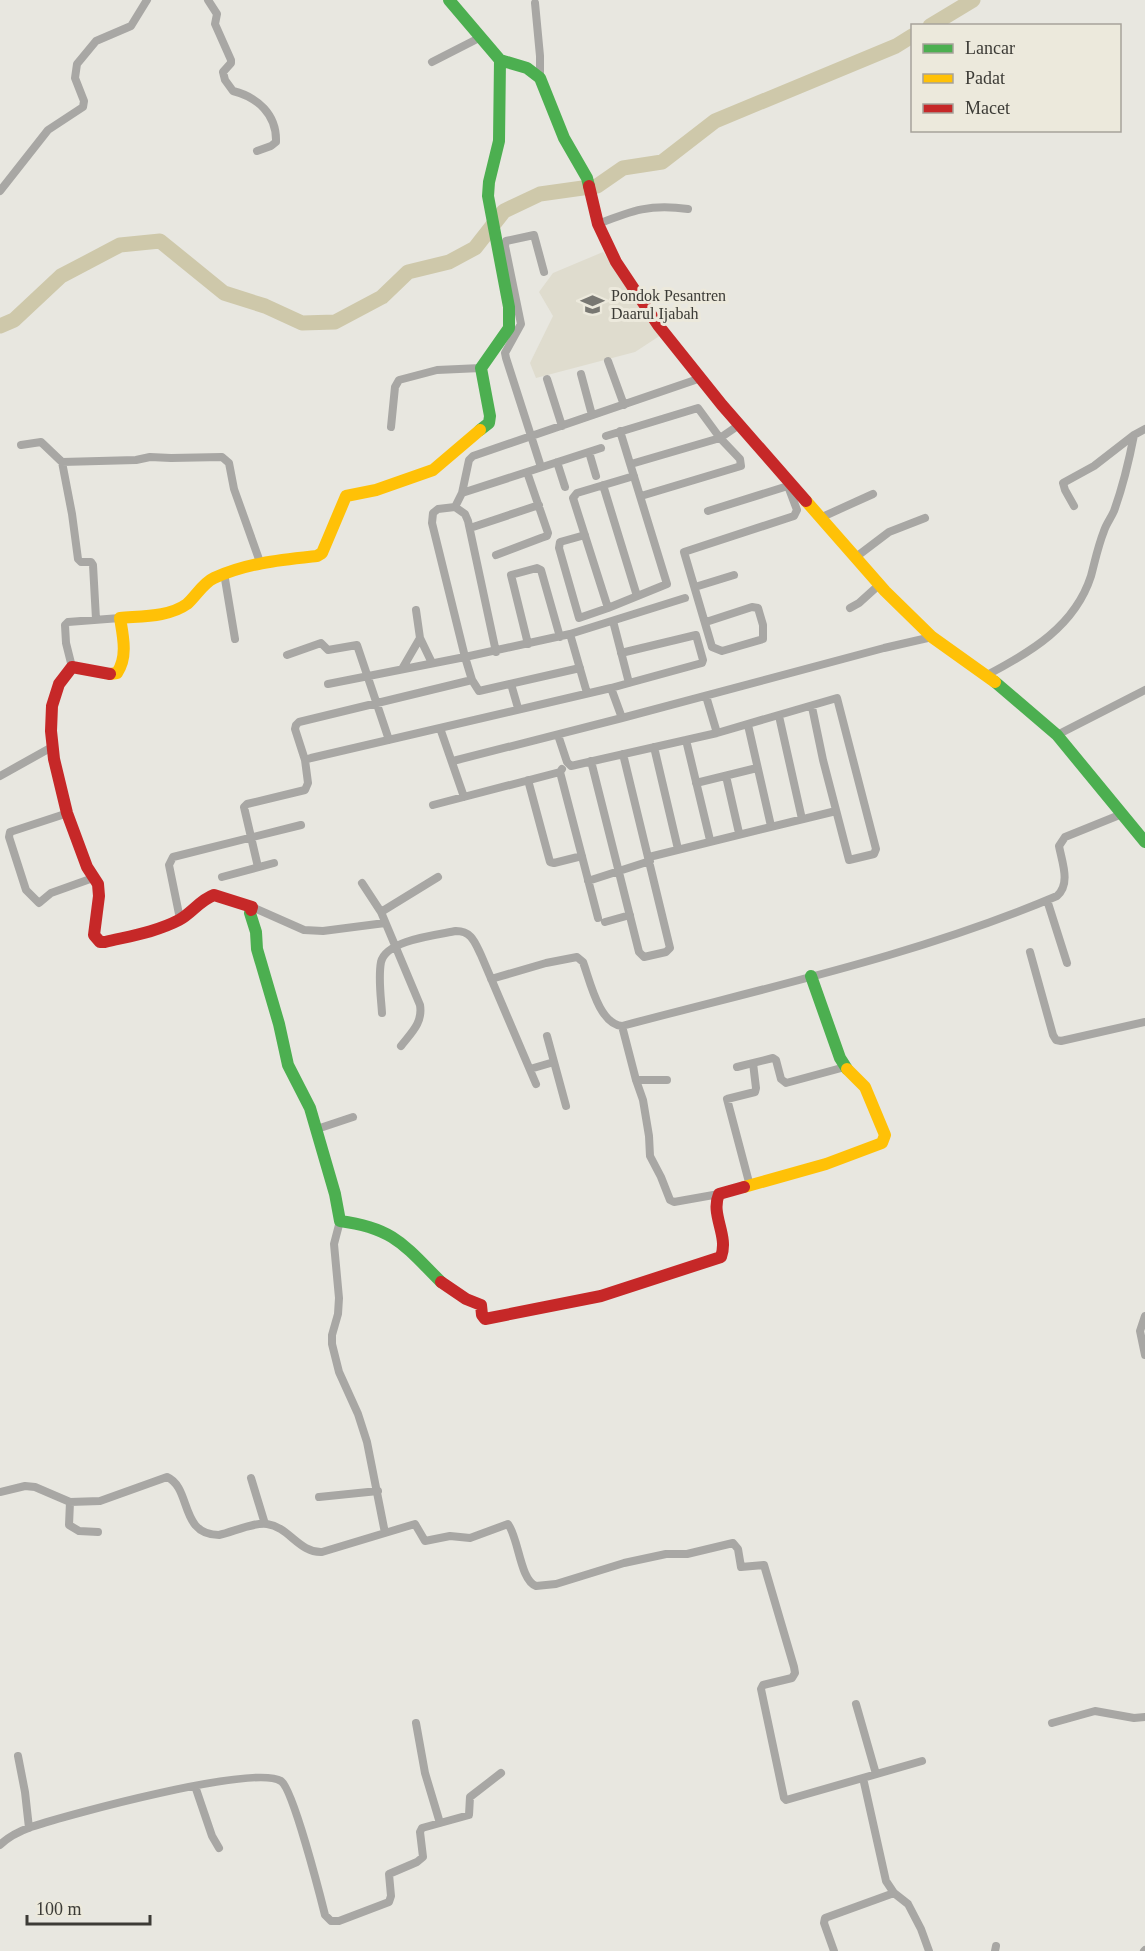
<svg xmlns="http://www.w3.org/2000/svg" width="1145" height="1951" font-family="Georgia,serif">
<rect width="100%" height="100%" fill="#e8e7e0"/>
<!-- built -->
<path fill="#dfdcce" d="M603,252L661,335L635,352L536,378L530,363L553,316L539,292L553,273Z"/>
<g fill="none" stroke-linecap="round" stroke-linejoin="round">
<!-- river -->
<path stroke="#cec8aa" stroke-width="15" d="M930,26L973,0
M0,326L14,320L61,276L120,245L160,241L224,293L265,306L302,323L335,322L382,297L408,272L449,262L475,248L504,211L540,194L597,186L623,168L662,162L715,121L896,46L912,36"/>
<!-- street -->
<path stroke="#a8a7a4" stroke-width="8" d="M208,0L217,14L215,24L231,60V63L223,72L225,80L233,91C257,97 277,114 276,142L271,146L257,151
M535,3L540,56V78
M432,62L481,37
M0,191L48,130L83,107L84,101L75,78L77,64L96,41L131,26L147,0
M598,224C633,210 650,204 688,209
M608,361L624,405
M581,374L592,415
M547,379L562,426
M391,427L395,387L399,380L437,370L481,368
M606,436L698,408L720,438L740,459L741,466L641,496
M21,445L41,442L62,462L72,514L78,559L81,562H91L93,565L96,619
M589,452L596,476
M62,462L136,460L150,457L171,458L222,457L229,463L234,489L260,562
M557,462L565,487
M631,464L720,438L739,425
M541,467L506,358L505,353L521,324L505,246L506,241L534,235L544,272
M603,485L637,596
M462,493L601,448
M1074,506L1065,490L1063,483L1094,466L1134,435
M455,507L462,493L469,460L473,456L701,378
M708,511L791,485
M820,518L873,494
M470,528L539,505
M585,535L560,542L559,548L579,618L608,608L667,584L620,431
M496,555L541,538L547,536L548,533L527,472
M856,557L889,532L925,518
M224,573L235,639
M695,587L734,575
M608,608L573,498L577,493L634,476
M850,608L859,603L880,584
M416,610L420,638L432,663
M706,622L752,607L758,608L763,625V639L722,651L712,647L684,552L794,516L797,510L788,486
M570,634L685,598
M528,644L511,575L537,568L541,570L560,637
M496,652L468,521L465,514L455,507L438,509L433,513L432,523L465,657L570,634L587,693
M621,653L696,635L703,660L702,663L629,683
M287,655L321,643L328,650L357,645L389,740
M72,667L66,643L65,625L68,622L120,618
M402,669L420,638
M987,675C1031,652 1075,626 1091,576C1095,561 1098,546 1104,531C1106,524 1111,518 1114,511C1123,486 1129,461 1134,435L1145,429
M328,684L465,657L472,680L479,691L580,668
M511,684L518,708
M611,688L629,683L613,621
M706,696L717,733
M779,716L802,819
M748,725L771,826
M440,728L464,797
M558,735L567,762L571,766L717,733L837,698L876,849L874,854L849,860L823,760L812,707
M1057,735L1145,690
M686,740L710,840
M654,747L678,849
M305,760L295,729L296,725L299,722L472,680
M453,761L622,718L884,648L932,637
M591,761L639,952L644,957L666,952L670,948L623,754
M560,772L598,918
M0,776L52,747
M726,776L739,833
M528,780L550,862L554,863L582,856
M696,783L757,768
M433,805L560,772L562,769
M68,813L10,832L9,837L26,890L39,903L51,893L93,878
M649,857L836,811
M258,867L244,807L247,804L305,790L308,783L305,760L311,758L611,688L622,718
M222,877L274,863
M588,881L650,861
M362,883L381,912L420,1005C423,1023 411,1033 401,1046
M1047,900L1067,963
M252,907L304,930L323,931L385,923
M381,912L438,877
M179,914L169,865L173,857L301,825
M605,922L630,915
M1030,952L1053,1035L1056,1040L1061,1041L1145,1022
M491,979L546,963L577,957L583,962C590,981 599,1024 622,1026C768,987 918,955 1057,896C1071,884 1062,862 1059,846L1065,837L1122,814
M382,1013C381,997 378,978 381,962C386,940 437,935 456,931C472,931 475,943 481,955L536,1084
M622,1026L636,1080L643,1100L649,1136L650,1156L661,1177L670,1200L674,1202L719,1194
M547,1036L566,1106
M737,1067L773,1058L776,1060L781,1079L786,1083L845,1067
M530,1069L554,1062
M636,1080H667
M317,1129L353,1117
M750,1186L727,1099L755,1092L756,1088L753,1063
M1145,1316L1140,1331L1145,1355
M251,1478L265,1524
M0,1492L25,1486L35,1487L70,1502L100,1501L167,1477C192,1488 179,1535 219,1535C233,1532 253,1522 267,1524C289,1527 299,1553 322,1552L385,1533L367,1442L358,1414L339,1372L332,1344V1335L338,1314L339,1298L334,1244L340,1221
M319,1497L378,1491
M70,1502L69,1525L79,1531L98,1532
M385,1533L415,1524L425,1541L450,1536L470,1538L508,1524C519,1539 520,1580 536,1586L556,1584L624,1563L666,1554H687L733,1543L738,1549L741,1567L764,1565L794,1667L795,1673L792,1678L763,1685L761,1689L784,1798L786,1800L922,1761
M856,1704L876,1774
M416,1723L425,1773L440,1823
M1052,1723L1095,1711L1134,1718L1145,1717
M18,1756L25,1792L29,1828
M863,1778L886,1881L894,1893
M195,1786L212,1836L219,1848
M0,1845C8,1837 20,1831 31,1827C67,1815 254,1764 281,1781C293,1789 320,1895 325,1915L331,1921H339L389,1902L391,1896L389,1874L417,1862L423,1857L420,1832L422,1828L469,1815L470,1797L501,1773
M834,1951L824,1923L825,1918L894,1893L908,1904L921,1929L929,1951
M995,1951L996,1946
M1144,1951L1145,1950"/>
<!-- fast -->
<path stroke="#4caf50" stroke-width="12" d="M449,0L500,60L527,68L540,78L564,138L587,178L589,186
M480,430L489,423L490,416L481,368L509,328V307L488,196L489,182L499,141L500,60
M995,682L1057,735L1145,842
M251,910L250,913L256,932L257,949L279,1024L288,1065L310,1108L335,1194L340,1221C394,1228 405,1246 441,1282
M811,976L840,1058L847,1069"/>
<!-- slow -->
<path stroke="#ffc107" stroke-width="12" d="M806,501L885,591L932,637L995,682
M110,674L117,673C128,657 123,636 120,618C142,616 169,617 187,604C196,596 203,583 214,578C247,563 280,560 317,556L322,553L346,496L376,490L433,470L480,430
M744,1187L826,1164L882,1143L885,1135L865,1087L847,1069"/>
<!-- jam -->
<path stroke="#c62828" stroke-width="12" d="M589,186L598,224L616,262L658,325L722,405L806,501
M110,674L72,667L59,684L52,706L51,731L54,759L67,813L87,867L98,884L99,896L94,935L100,942H105C130,936 156,932 179,920C192,913 200,900 214,895L252,907L251,910
M441,1282L466,1299L481,1305L482,1315L485,1319L601,1296L721,1257C729,1235 710,1215 719,1194L744,1187"/>
</g>
<!-- icons -->
<defs>
<symbol id="school-bare" viewBox="-9 -9 18 18"><path d="M0-5L7-2L0 1L-7-2ZM-4 1L0 2.5L4 1V4Q0 6-4 4Z" fill="#787772" stroke="#ece9dc" stroke-width="2.5" paint-order="stroke"/></symbol>
</defs>
<g fill-rule="evenodd">
<use href="#school-bare" x="576" y="288" width="33" height="33"/>
</g>
<g text-anchor="middle" dominant-baseline="central" stroke-width="6" stroke-linejoin="round" paint-order="stroke">
<!-- poi labels -->
<g font-size="16" fill="#3c3b36" stroke="#ece9dc" text-anchor="start">
<text x="611" y="295">Pondok Pesantren<tspan x="611" dy="18">Daarul Ijabah</tspan></text>
</g>
</g>
<!-- legend -->
<rect x="911" y="24" width="210" height="108" fill="#ece9dc" stroke="#a6a39a" stroke-width="1.5"/>
<rect x="923" y="44" width="30" height="9" fill="#4caf50" stroke="#a6a39a" stroke-width="1.5"/>
<text x="965" y="54" font-size="18" fill="#3c3b36">Lancar</text>
<rect x="923" y="74" width="30" height="9" fill="#ffc107" stroke="#a6a39a" stroke-width="1.5"/>
<text x="965" y="84" font-size="18" fill="#3c3b36">Padat</text>
<rect x="923" y="104" width="30" height="9" fill="#c62828" stroke="#a6a39a" stroke-width="1.5"/>
<text x="965" y="114" font-size="18" fill="#3c3b36">Macet</text>
<!-- scale -->
<path d="M27 1915v9h123v-9" fill="none" stroke="#3c3b36" stroke-width="3"/>
<text x="36" y="1915" font-size="18" fill="#3c3b36" stroke="#ece9dc" stroke-width="4.5" paint-order="stroke">100 m</text>
</svg>
